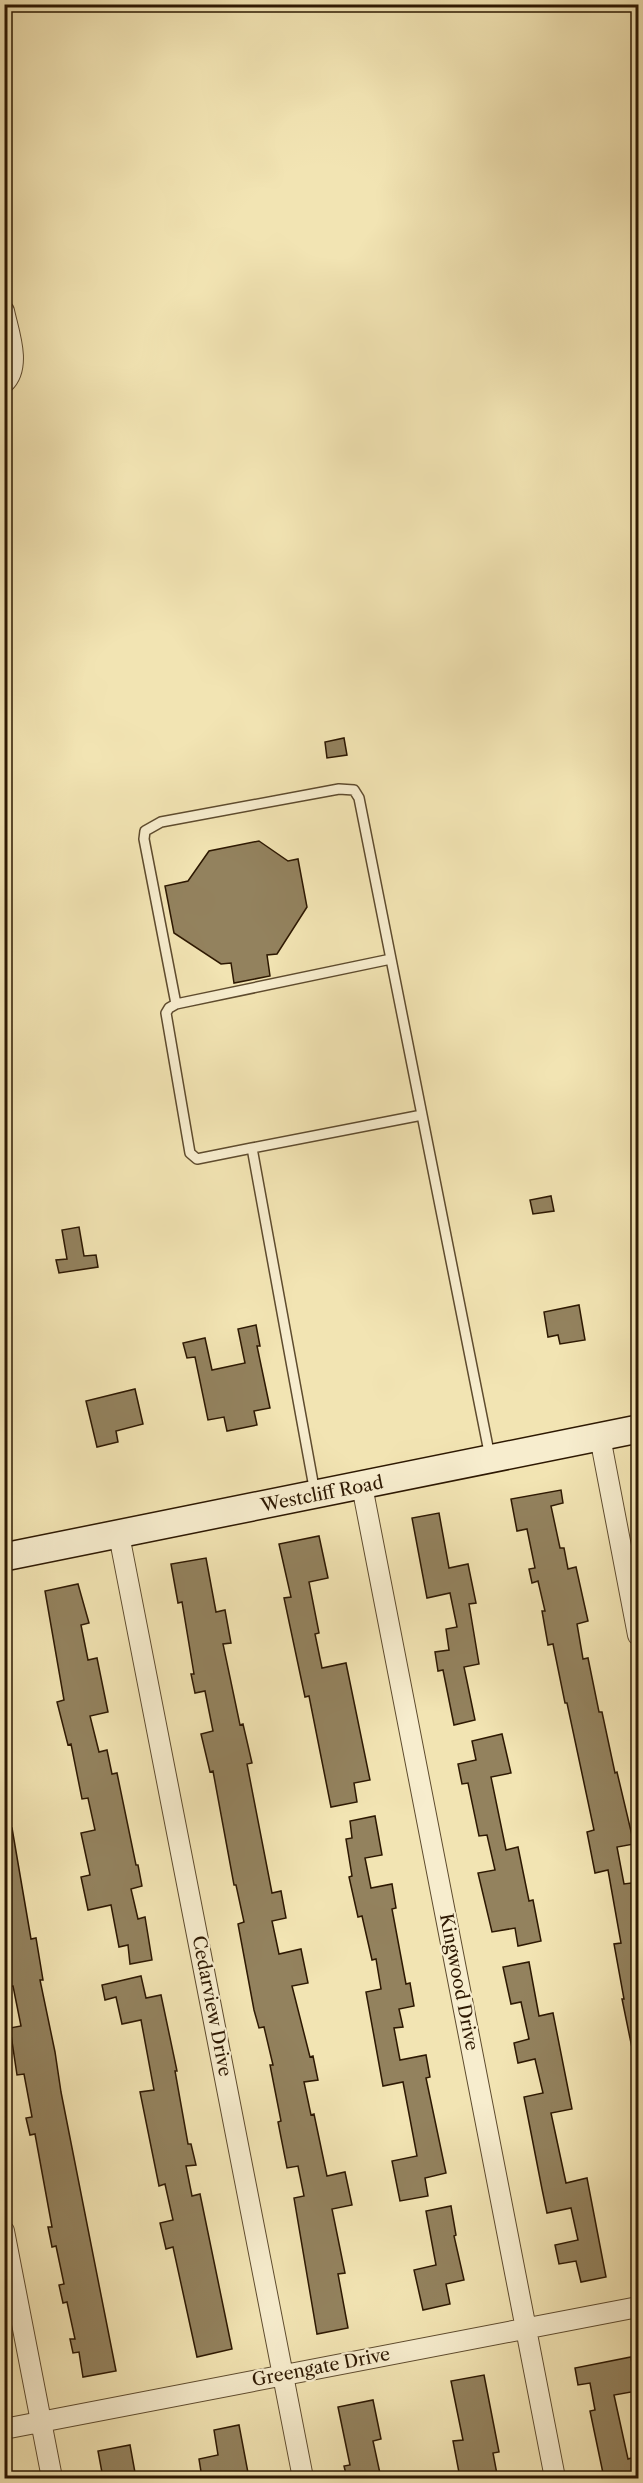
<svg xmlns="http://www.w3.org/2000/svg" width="643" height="2483" font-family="'Libre Caslon Text',serif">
<rect width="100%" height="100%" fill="#f2e4b3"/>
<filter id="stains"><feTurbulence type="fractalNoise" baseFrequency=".00333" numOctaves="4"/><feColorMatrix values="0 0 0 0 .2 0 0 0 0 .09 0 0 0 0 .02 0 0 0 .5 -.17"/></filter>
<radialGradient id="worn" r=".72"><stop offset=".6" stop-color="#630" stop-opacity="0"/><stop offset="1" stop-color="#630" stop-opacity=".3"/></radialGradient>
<!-- building -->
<path fill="#93825e" stroke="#2d1802" stroke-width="1.5" d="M344,738L347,755L327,758L325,742Z
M259,841L288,861L298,859L307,907L277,954L267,955L270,976L234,983L231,963L221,964L174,933L165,886L188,881L209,851Z
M551,1196L554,1211L533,1214L530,1200Z
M79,1227L84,1256L96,1255L98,1267L59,1273L56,1260L67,1259L62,1230Z
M579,1305L585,1340L560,1344L558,1335L548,1337L544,1312Z
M256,1325L260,1346H257L270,1408L254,1411L257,1425L227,1431L224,1417L208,1420L195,1357L187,1358L183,1343L205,1338L212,1370L245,1363L238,1329Z
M135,1389L143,1424L116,1431L118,1442L97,1447L86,1401Z
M561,1490L563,1503L551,1506L560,1548H564L568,1569L576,1567L588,1621L577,1624L583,1659L588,1658L599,1712H602L615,1773L617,1772L634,1844L617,1847L624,1884L639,1882V2047L632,2048L622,1999H624L614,1944L621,1943L608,1870L595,1873L587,1832L594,1830L567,1703H565L553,1644L548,1645L542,1611H545L538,1581L532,1583L529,1569L535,1568L527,1529L517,1531L511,1499Z
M439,1513L449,1568L468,1564L476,1603L469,1604L479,1664L464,1667L475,1720L454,1725L443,1670L438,1671L435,1652L449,1650L446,1629L457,1627L450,1593L427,1598L412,1518Z
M319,1536L328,1578L309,1582L319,1633L315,1634L322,1668L346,1663L370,1780L354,1783L357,1802L331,1807L309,1696L305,1697L284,1598L291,1597L279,1544Z
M206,1558L216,1612L225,1610L231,1643L223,1644L240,1725L243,1724L252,1763L247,1764L272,1893L281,1891L286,1918L272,1921L279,1954L301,1949L308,1983L292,1986L310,2057L313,2056L318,2080L304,2082L311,2115L314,2114L327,2176L345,2172L352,2205L332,2209L345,2273L338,2274L348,2328L317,2334L294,2198L304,2196L298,2166L287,2168L278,2122L281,2121L270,2065H273L264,2027L259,2028L254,2010L238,1924L244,1922L236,1885H234L213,1771L210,1772L201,1734L213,1731L205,1691L195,1693L191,1674H194L182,1602L178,1603L171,1564Z
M78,1584L89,1623L81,1625L88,1660L97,1658L108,1712L90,1716L99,1752L107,1750L112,1774L117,1773L136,1865H138L142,1886L131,1889L138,1919L145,1917L152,1960L130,1964L128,1945L119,1947L111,1905L88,1910L81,1877L90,1875L81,1833L95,1830L88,1798L82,1799L71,1744L68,1745L57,1702L64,1700L45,1591Z
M502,1734L511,1773L491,1777L506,1850L518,1847L529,1901L533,1900L541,1941L518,1946L515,1928L492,1932L478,1873L495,1870L487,1835L479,1836L468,1783L462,1784L458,1764L476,1760L472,1741Z
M375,1816L382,1855L365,1858L371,1888L392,1884L396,1908L392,1909L406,1984L410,1983L414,2006L399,2009L403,2027L394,2028L400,2060L426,2055L430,2077L426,2078L446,2173L425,2178L428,2196L400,2201L392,2161L417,2156L403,2082L383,2086L366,1992L381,1989L376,1959L372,1960L362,1916L358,1917L349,1877L352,1876L346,1839L352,1838L350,1821Z
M12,1828L31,1939L36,1938L43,1980H40L55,2052L61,2092L116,2371L83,2377L79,2352L73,2353L70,2339H75L67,2302L63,2303L59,2285L64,2284L56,2246L52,2247L48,2227H52L35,2134L30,2135L26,2118L32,2117L24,2074L17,2075L10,2028L21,2026L13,1986L4,1987V1969L9,1968L4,1943V1829Z
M529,1962L539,2016L553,2013L572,2109L551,2113L566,2183L587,2178L606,2277L581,2282L576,2261L559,2264L555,2245L578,2240L571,2208L547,2213L542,2189L524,2097L543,2093L535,2059L518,2063L514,2043L529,2039L521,2002L511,2004L503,1967Z
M141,1976L146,1998L161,1995L177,2071H175L188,2144H191L196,2165L186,2166L192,2196L200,2194L232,2349L197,2357L173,2247L166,2249L160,2223L173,2220L165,2184L159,2186L140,2092L154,2090L141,2020L122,2024L116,1997L105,2000L102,1985Z
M451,2206L456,2235L454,2236L464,2280L446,2284L450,2304L423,2310L414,2270L436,2265L426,2211Z
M631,2357L637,2391L614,2395L628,2459L635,2457L639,2478H604L590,2411L595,2410L590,2383L578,2385L575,2368Z
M484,2375L499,2452L493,2453L497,2474L460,2478L453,2441L463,2440L451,2381Z
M373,2400L381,2439L373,2441L381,2478H347L344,2466L350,2465L338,2407Z
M239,2425L249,2478H202L199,2459L218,2455L214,2430Z
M130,2445L136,2478H103L98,2451Z"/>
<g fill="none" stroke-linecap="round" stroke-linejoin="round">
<defs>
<path id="lane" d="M176,1004L144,839L145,831L161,822L339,789L354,790L359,798L490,1457
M252,1148L197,1159L190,1153L166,1013L169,1008L176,1004L391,959
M315,1493L252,1148L422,1115"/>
<path id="street" d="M4,311C8,331 22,366 4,383
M600,1437L638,1635
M362,1486L555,2478
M119,1535L303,2478
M4,2231L52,2478
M4,2429L638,2307"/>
<path id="secondary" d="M4,1557L638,1429"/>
</defs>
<!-- lane casing -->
<use href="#lane" stroke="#5e4b2e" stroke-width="12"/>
<!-- street casing -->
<use href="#street" stroke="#5e4b2e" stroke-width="22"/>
<!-- secondary casing -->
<use href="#secondary" stroke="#2d1802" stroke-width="30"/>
<!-- lane -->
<use href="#lane" stroke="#f7edce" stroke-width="9"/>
<!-- street -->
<use href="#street" stroke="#f7edce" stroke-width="20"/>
<!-- secondary -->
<use href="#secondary" stroke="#f7edce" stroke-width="27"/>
</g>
<g text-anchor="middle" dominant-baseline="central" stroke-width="4.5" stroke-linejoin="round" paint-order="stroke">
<!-- street labels -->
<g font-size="18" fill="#2d1802" stroke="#f7edce">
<text transform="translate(322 1494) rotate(-11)">Westcliff Road</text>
<text transform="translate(459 1982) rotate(79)">Kingwood Drive</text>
<text transform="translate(212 2006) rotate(79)">Cedarview Drive</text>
<text transform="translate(321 2367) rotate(-11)">Greengate Drive</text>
</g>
</g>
<!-- margin -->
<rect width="643" height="2483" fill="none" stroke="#f2e4b3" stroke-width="24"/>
<rect x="6" y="6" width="631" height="2471" fill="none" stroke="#2d1802" stroke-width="3"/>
<rect x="12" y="12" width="619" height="2459" fill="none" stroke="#2d1802" stroke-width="1.5"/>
<rect width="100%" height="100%" filter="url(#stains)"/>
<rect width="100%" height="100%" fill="url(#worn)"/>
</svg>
